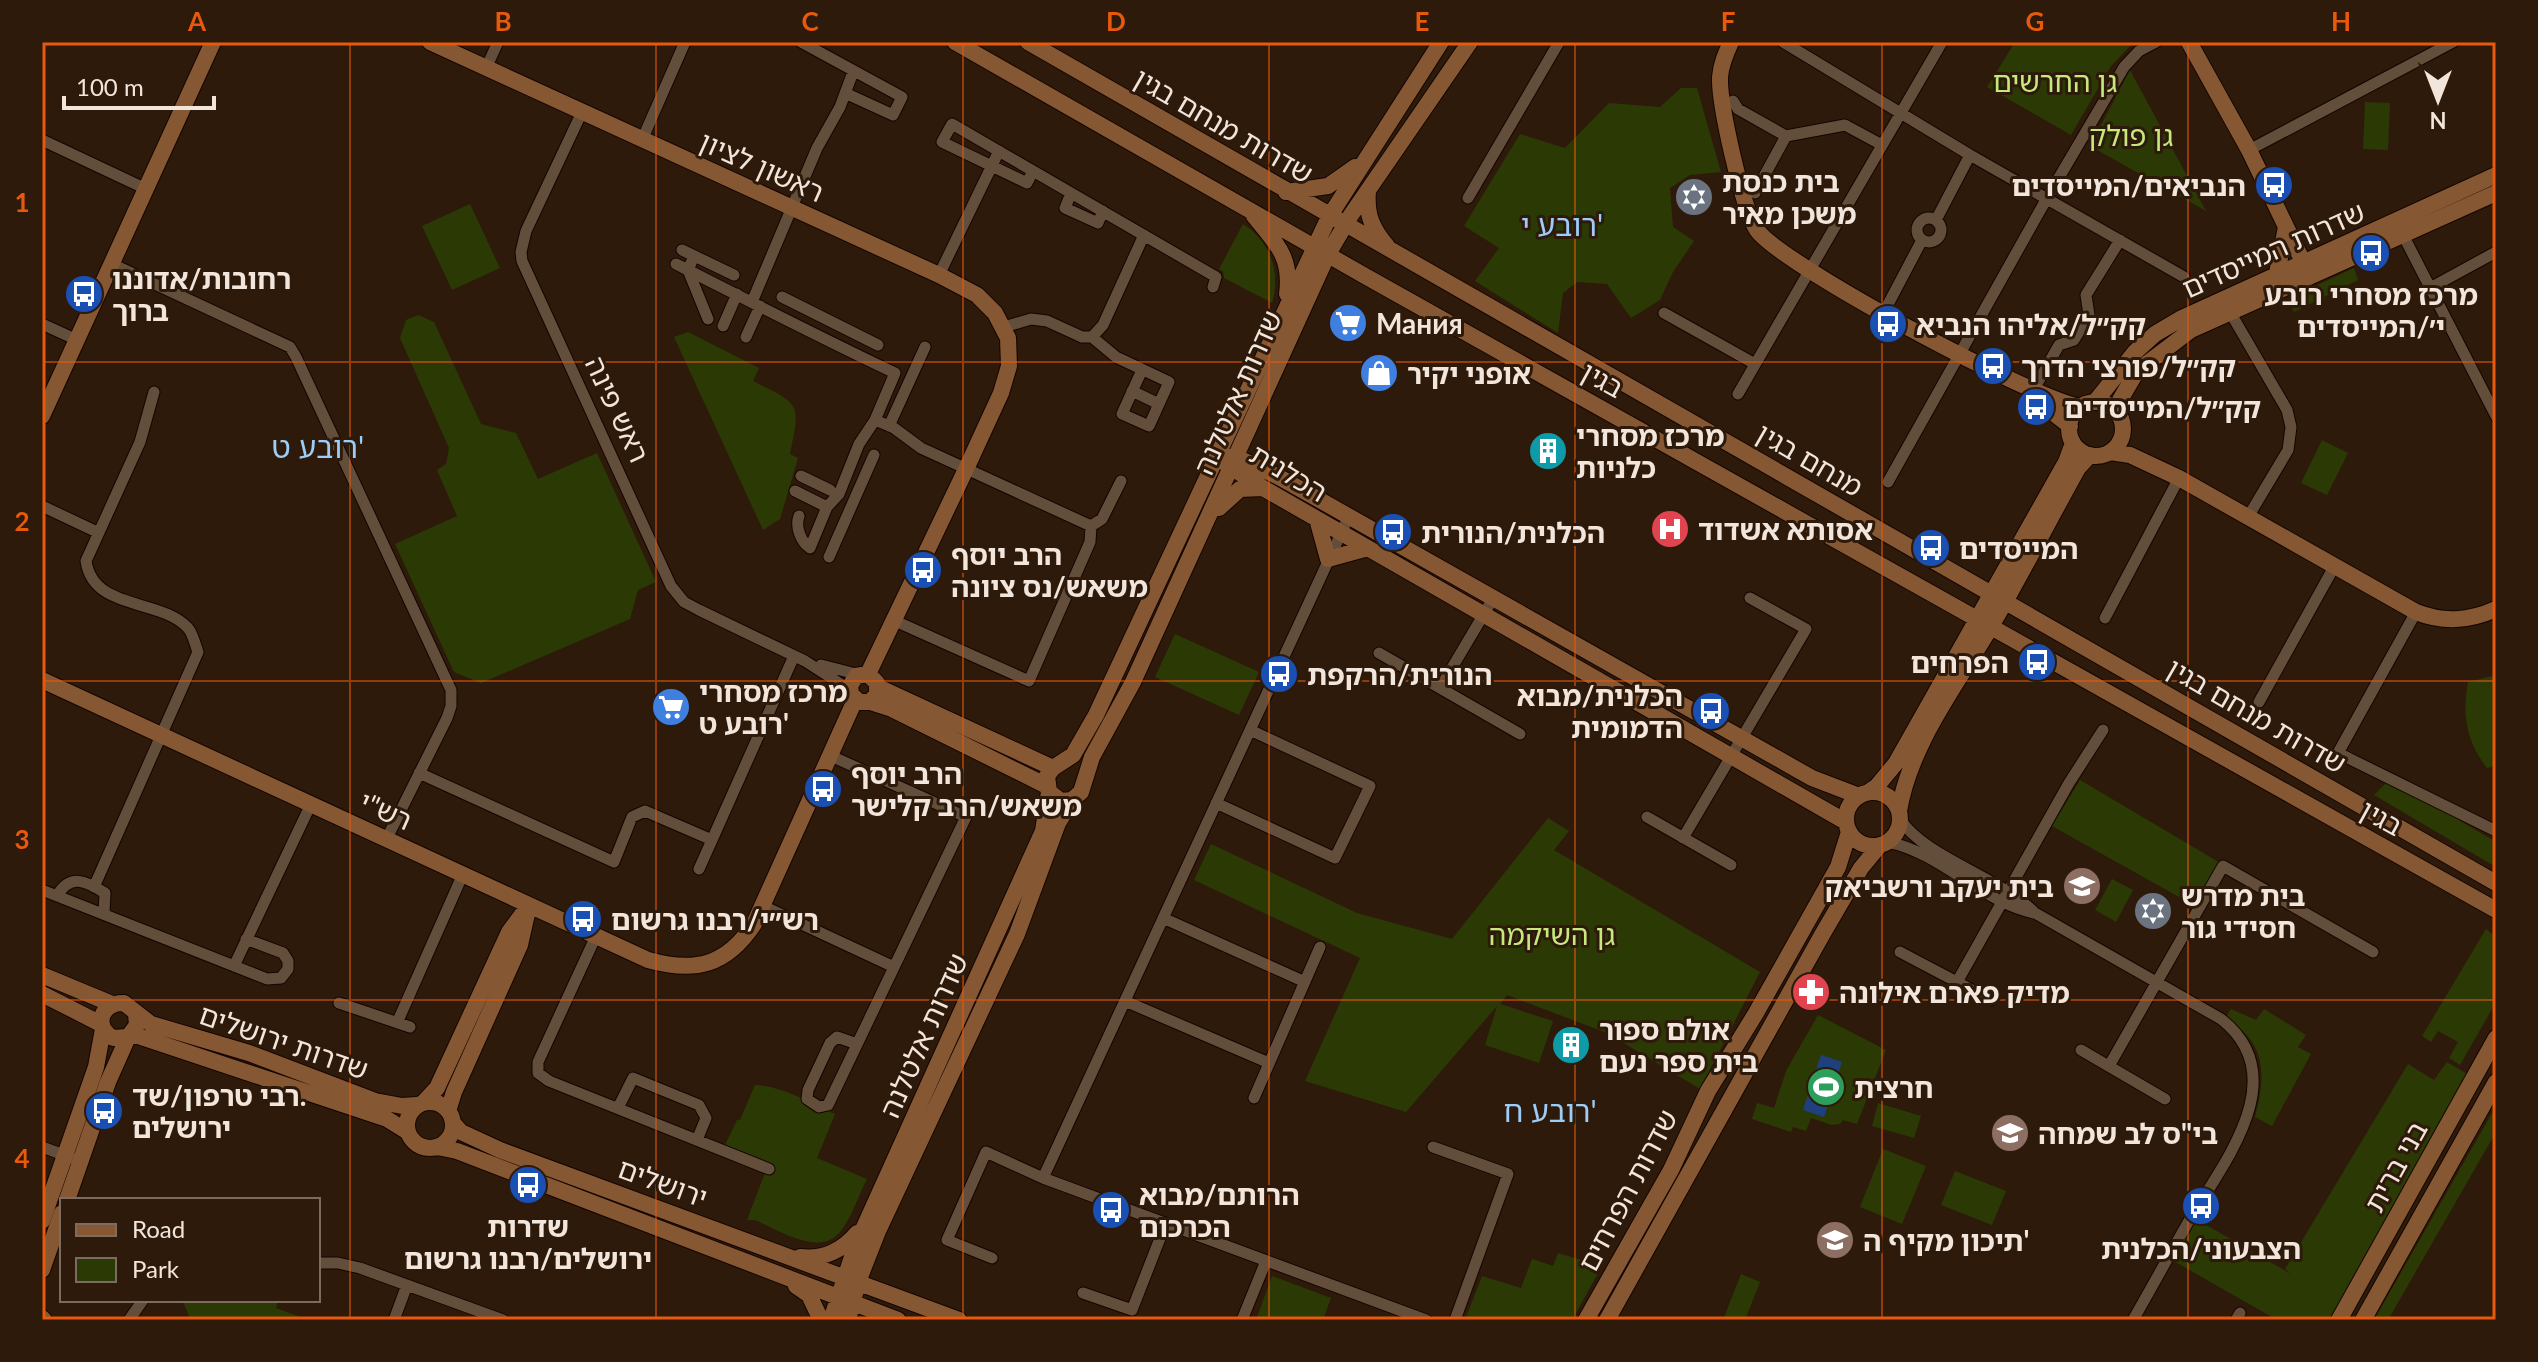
<svg xmlns="http://www.w3.org/2000/svg" width="2538" height="1362" font-family="Lato,'Noto Sans Hebrew',sans-serif">
<rect width="100%" height="100%" fill="#2d1a0a"/>
<!-- green -->
<path fill="#2b3a05" d="M2015,42H2134L2111,66L2071,135L1987,87Z
M2130,70L2206,211L2090,146Z
M1681,88H1697L1721,172L1690,175L1670,188L1673,227L1694,241L1673,272L1660,300L1631,318L1607,284L1577,282L1563,293L1558,333L1475,281L1499,248L1464,226L1520,134L1565,148L1609,103L1660,107Z
M2365,102L2390,103L2388,150L2363,149Z
M470,204L500,268L452,290L422,226Z
M1243,224C1271,242 1281,273 1272,303L1224,278L1223,271L1219,269Z
M2354,268L2358,280L2294,312L2287,299Z
M418,315L434,322L481,424L516,433L538,479L597,453L656,582L638,590L630,619L481,683L454,672L395,544L457,516L437,470L446,464L449,448L400,338L406,320Z
M688,332L759,368L753,381C800,405 801,401 790,454L798,458L780,519L763,530L674,337Z
M2322,440L2348,453L2327,495L2301,483Z
M1175,634L1259,672L1239,715L1155,677Z
M2496,675V766L2487,768C2466,741 2462,715 2468,682Z
M2390,779L2496,842V867L2374,795Z
M2080,780L2222,864L2197,907L2052,826Z
M1548,818L1569,831L1554,850L1760,972L1700,1089L1607,1033L1507,995L1500,1004L1553,1021L1539,1063L1485,1045L1497,1006L1406,1112L1305,1081L1360,958L1194,880L1211,844L1357,913L1452,939Z
M2112,879L2133,890L2116,922L2095,910Z
M2486,929L2496,937V1002L2460,1065L2449,1058L2458,1042L2438,1031L2431,1042L2422,1036Z
M2231,1009L2256,1020L2264,1009L2306,1035L2298,1047L2311,1054L2272,1126L2255,1117C2266,1076 2267,1041 2225,1019Z
M1818,1015L1886,1050L1857,1124L1843,1120L1840,1124L1832,1125L1811,1118L1806,1131L1793,1127L1791,1132L1752,1119L1757,1103L1774,1108L1786,1071Z
M2447,1062L2469,1075L2330,1320H2277L2172,1260L2196,1219L2291,1274L2285,1269L2408,1064L2434,1080Z
M755,1085C782,1086 810,1103 835,1114L817,1158L867,1179C859,1194 849,1225 837,1235C817,1255 776,1229 755,1220H747L765,1173L766,1161L725,1145L737,1120H740Z
M1878,1103L1921,1116L1914,1138L1872,1126Z
M2496,1106V1132L2388,1320H2374Z
M1883,1149L1926,1166L1902,1224L1860,1207Z
M1955,1171L2006,1191L1992,1225L1941,1205Z
M1558,1253L1602,1266L1572,1320H1465L1482,1276L1521,1288L1532,1259L1553,1266Z
M1741,1274L1760,1282L1745,1320H1723Z
M1272,1276L1331,1298L1323,1320H1256Z
M182,1300H278L276,1308L309,1320H191Z"/>
<!-- water -->
<path fill="#1e407f" d="M1821,1055L1842,1062L1824,1117L1803,1110Z"/>
<g fill="none" stroke-linecap="round" stroke-linejoin="round">
<defs>
<path id="street" d="M801,42L902,97L893,115L845,93
M1783,42L1970,155L2184,277
M487,66L498,42
M1733,101L1738,109L1786,136
M582,112L526,231L521,252L522,261L671,586L684,602L699,610L805,661L850,690
M42,140L146,189
M642,140L685,42
M2249,150L2453,42
M1033,171L1027,183L942,142L952,124L1216,277L1213,287
M1071,193L1065,208L1098,223L1103,211
M1755,193L1786,136L1845,125L1882,145
M1468,198L1559,42
M1917 230a12 12 0 1 1 24 0a12 12 0 1 1-24 0Z
M1936,220L1970,155
M2401,231L2496,416
M682,250L734,275
M694,256L688,270L708,319
M112,264L290,347L296,357L451,690V706L447,718L387,838
M676,264C749,301 821,338 895,373L875,420L859,444L839,494L827,507L810,548C801,542 795,527 799,516
M939,275L999,151
M2430,288L2496,252
M782,297L878,345
M752,302L817,148L840,107L853,72
M1884,312L1922,240
M2230,312L2287,410L2291,427L2288,450L2248,517
M1664,313L1755,364
M42,324L77,340
M723,326L737,294
M1004,327L1031,319L1047,321L1082,337H1092L1116,357L1169,382L1149,426L1122,414L1142,370
M746,337L760,306
M1092,337L1103,325L1144,235
M2034,389L2059,345L2074,340L2089,315L2086,295L2120,240
M1132,391L1159,404
M1738,394L1942,42
M875,420L894,428L921,448L1091,526
M889,426L925,347
M801,476L830,490
M1888,482L2047,198L2124,67L2139,51L2156,42
M795,491L827,507
M42,506L97,532
M829,557L874,455
M2416,612L2338,753L2496,831
M2105,618L2179,478
M893,620L1029,681L1090,542L1091,526L1102,519L1121,481
M1379,653L1520,734
M821,665L860,675
M1440,688L1494,597
M2259,702L2334,567
M831,756L966,817L828,1105L819,1107L807,1099L808,1090L830,1043L837,1037L857,1044
M419,773L614,862L632,817L645,811L712,840L794,656
M1216,803L1335,858L1370,786L1250,730
M1647,817L1731,865
M1900,819C1925,858 2000,877 2035,913L2221,1019C2294,1076 2225,1161 2190,1219C2171,1252 2152,1287 2133,1320
M1683,838L1806,629L1750,598
M1887,842C1941,852 1981,902 2034,913
M699,869L712,840
M94,887L198,652C195,644 193,634 188,628C161,598 93,611 86,561L140,442L154,392
M42,890L267,979L281,978L288,969V961L283,953L246,939
M57,896C70,873 86,881 105,893L104,913
M763,906L894,967
M1163,918L1305,982
M596,936L538,1062V1073L549,1081L769,1169
M1900,952L1991,1000
M234,966L311,804
M1957,982L2069,783L2103,730
M1125,1001L1269,1063
M339,1003L410,1027
M397,1023L463,874
M2081,1050L2165,1099
M2109,1066L2223,866L2373,952
M1254,1098L1320,947
M618,1108L633,1078L699,1105L706,1118L697,1140
M42,1147L72,1158
M1433,1147L1508,1174L1455,1320
M1043,1178L1349,516
M992,1258L947,1240L986,1152L1043,1178L1426,1320
M318,1263H338L360,1268L503,1320
M1083,1293L1132,1310L1166,1223
M129,1320L143,1300
M394,1320L407,1285
M1242,1320L1266,1261
M2236,1320L2240,1313"/>
<path id="secondary" d="M430,42L939,275L977,295L995,313L1008,338L1009,366L1001,393L967,467L868,674
M955,42L1365,276L2496,910
M1028,42L2496,883
M1441,42L1329,217L1096,715L1073,755L1053,768L1047,776L1049,792L1061,801L1072,800L1081,792L1092,757L1133,682L1328,254L1351,215L1470,42
M1731,42C1726,53 1721,64 1720,77C1719,103 1742,208 1757,230C1780,264 2036,401 2081,407
M2189,42L2249,150L2306,268
M1368,191C1366,214 1372,229 1387,246
M1286,192L1328,186L1355,167
M1254,216C1276,243 1292,257 1287,294
M2277,273L2286,227
M2035,399L2070,426
M2095,402L2135,352L2155,334L2182,318L2496,175
M2069 429a27 27 0 1 1 54 0a27 27 0 1 1-54 0Z
M2119,415L2120,400L2137,371L2191,330L2496,193
M42,416L213,42
M2110,452L2130,455L2179,478L2416,612C2444,623 2469,621 2496,609
M1228,457H1236L1279,477L1812,778L1859,796
M1225,463L1263,488L1846,822
M1219,508L1240,489L1263,488
M1317,519L1328,559L1368,548
M42,680L648,960C695,973 726,966 754,924L855,700
M878,687L1053,768
M870,702L877,694V683L868,674L856,676L850,686L851,694L859,702H870L892,709L1047,786
M1846 819a27 27 0 1 1 54 0a27 27 0 1 1-54 0Z
M1867,793L1877,786L1896,763L2066,462L2073,443
M1899,811C1910,745 1955,687 1989,630C2020,577 2048,522 2078,468L2090,455
M42,975L112,1004
M42,994L101,1024
M136,1014L137,1025L128,1037L113,1038C93,1026 101,1002 124,1003L151,1024L249,1053L375,1101L402,1106L417,1105
M132,1034L387,1119L408,1132
M407 1125a23 23 0 1 1 46 0a23 23 0 1 1-46 0Z
M424,1102L437,1088L509,932L529,905
M448,1111L454,1092L520,945L529,905
M453,1123L461,1132L500,1150L959,1320
M437,1147L457,1151L898,1320
M67,1200L108,1082L128,1037
M42,1221L96,1067L103,1029
M800,1257C823,1260 843,1250 857,1233
M42,1270L62,1213
M796,1286L809,1295L821,1320
M42,1318L44,1320
M831,1320L856,1245L1043,831L1049,792
M848,1320L858,1282L878,1231L1017,934L1058,823L1072,800
M1586,1320L1671,1170L1708,1091L1756,1013L1838,867L1849,832
M1607,1320L1822,935L1861,868L1880,845
M2339,1320L2496,1038
M2363,1320L2496,1082"/>
</defs>
<!-- street casing -->
<use href="#street" stroke="#140500" stroke-width="13"/>
<!-- secondary casing -->
<use href="#secondary" stroke="#140500" stroke-width="18"/>
<!-- street -->
<use href="#street" stroke="#634d3b" stroke-width="11"/>
<!-- secondary -->
<use href="#secondary" stroke="#865733" stroke-width="16"/>
</g>
<!-- grid -->
<path fill="none" stroke="#e8590c" stroke-width="2" stroke-opacity="0.55" d="M350,42V1320M656,42V1320M963,42V1320M1269,42V1320M1575,42V1320M1882,42V1320M2188,42V1320M42,362H2496M42,681H2496M42,1000H2496"/>
<!-- icons -->
<defs>
<symbol id="bus-disc" viewBox="-11 -11 22 22"><circle r="9.5" fill="#1a4fb4" stroke="#2d1a0a"/><path d="M-5-6H5V4H4V6H2V4H-2V6H-4V4H-5ZM-3.5-4V0h7V-4ZM-3.5 1.2v1.5H-2V1.2ZM2 1.2v1.5H3.5V1.2Z" fill="#fff"/></symbol>
<symbol id="synagogue-disc" viewBox="-11 -11 22 22"><circle r="9.5" fill="#6b7280" stroke="#2d1a0a"/><path d="M0-6.5L5.6 3.2H-5.6ZM0 6.5L5.6-3.2H-5.6Z" fill="#fff"/></symbol>
<symbol id="supermarket-disc" viewBox="-11 -11 22 22"><circle r="9.5" fill="#3f7fe0" stroke="#2d1a0a"/><path d="M-6-5.5h2.5l.6 2H6L4.5 2H-2.5L-4.4-4H-6ZM-1.5 3.2a1.3 1.3 0 1 0 .1 0ZM3 3.2a1.3 1.3 0 1 0 .1 0Z" fill="#fff"/></symbol>
<symbol id="shop-disc" viewBox="-11 -11 22 22"><circle r="9.5" fill="#3f7fe0" stroke="#2d1a0a"/><path d="M-5-2.5h2.3a2.7 3.5 0 0 1 5.4 0H5L5.5 6h-11ZM-1.5-2.5h3a1.5 2.3 0 0 0-3 0Z" fill="#fff"/></symbol>
<symbol id="building-disc" viewBox="-11 -11 22 22"><circle r="9.5" fill="#0f9aa8" stroke="#2d1a0a"/><path d="M-4-6H4V6H1V3H-1V6H-4ZM-2.5-4.3h1.7v1.8h-1.7ZM.8-4.3h1.7v1.8H.8ZM-2.5-1h1.7V.8h-1.7ZM.8-1h1.7V.8H.8Z" fill="#fff"/></symbol>
<symbol id="hospital-disc" viewBox="-11 -11 22 22"><circle r="9.5" fill="#e0444e" stroke="#2d1a0a"/><path d="M-5-5h3v3.5h4V-5h3V5h-3V1.5h-4V5h-3Z" fill="#fff"/></symbol>
<symbol id="school-disc" viewBox="-11 -11 22 22"><circle r="9.5" fill="#8d6e63" stroke="#2d1a0a"/><path d="M0-5L7-2L0 1L-7-2ZM-4 1L0 2.5L4 1V4Q0 6-4 4Z" fill="#fff"/></symbol>
<symbol id="pharmacy-disc" viewBox="-11 -11 22 22"><circle r="9.5" fill="#e0444e" stroke="#2d1a0a"/><path d="M-2-6h4v4h4v4h-4v4h-4v-4h-4v-4h4Z" fill="#fff"/></symbol>
<symbol id="stadium-disc" viewBox="-11 -11 22 22"><circle r="9.5" fill="#2e9e5b" stroke="#2d1a0a"/><path d="M0-5a6.5 5 0 1 0 0 10a6.5 5 0 1 0 0-10ZM-3.5-1.8h7v3.6h-7Z" fill="#fff"/></symbol>
</defs>
<g fill-rule="evenodd">
<use href="#bus-disc" x="2252" y="163" width="44" height="44"/>
<use href="#synagogue-disc" x="1672" y="175" width="44" height="44"/>
<use href="#bus-disc" x="2349" y="231" width="44" height="44"/>
<use href="#bus-disc" x="62" y="272" width="44" height="44"/>
<use href="#supermarket-disc" x="1326" y="301" width="44" height="44"/>
<use href="#bus-disc" x="1866" y="302" width="44" height="44"/>
<use href="#bus-disc" x="1971" y="344" width="44" height="44"/>
<use href="#shop-disc" x="1357" y="351" width="44" height="44"/>
<use href="#bus-disc" x="2014" y="385" width="44" height="44"/>
<use href="#building-disc" x="1526" y="429" width="44" height="44"/>
<use href="#hospital-disc" x="1648" y="507" width="44" height="44"/>
<use href="#bus-disc" x="1371" y="510" width="44" height="44"/>
<use href="#bus-disc" x="1909" y="526" width="44" height="44"/>
<use href="#bus-disc" x="901" y="548" width="44" height="44"/>
<use href="#bus-disc" x="2015" y="640" width="44" height="44"/>
<use href="#bus-disc" x="1257" y="652" width="44" height="44"/>
<use href="#supermarket-disc" x="649" y="685" width="44" height="44"/>
<use href="#bus-disc" x="1689" y="689" width="44" height="44"/>
<use href="#bus-disc" x="801" y="767" width="44" height="44"/>
<use href="#school-disc" x="2060" y="864" width="44" height="44"/>
<use href="#synagogue-disc" x="2131" y="889" width="44" height="44"/>
<use href="#bus-disc" x="561" y="897" width="44" height="44"/>
<use href="#pharmacy-disc" x="1789" y="970" width="44" height="44"/>
<use href="#building-disc" x="1549" y="1023" width="44" height="44"/>
<use href="#stadium-disc" x="1804" y="1065" width="44" height="44"/>
<use href="#bus-disc" x="82" y="1089" width="44" height="44"/>
<use href="#school-disc" x="1988" y="1111" width="44" height="44"/>
<use href="#bus-disc" x="506" y="1163" width="44" height="44"/>
<use href="#bus-disc" x="2179" y="1184" width="44" height="44"/>
<use href="#bus-disc" x="1089" y="1188" width="44" height="44"/>
<use href="#school-disc" x="1813" y="1218" width="44" height="44"/>
</g>
<g text-anchor="middle" dominant-baseline="central" stroke-width="6" stroke-linejoin="round" paint-order="stroke">
<!-- park labels -->
<g font-size="28" fill="#c5e97b" stroke="#2d1a0a">
<text x="2055" y="81">גן החרשים</text>
<text x="2131" y="135">גן פולק</text>
<text x="1552" y="934">גן השיקמה</text>
</g>
<!-- street labels -->
<g font-size="28" fill="#f2e5db" stroke="#2d1a0a">
<text transform="translate(1224 125) rotate(30)">שדרות מנחם בגין</text>
<text transform="translate(762 166) rotate(24)">ראשון לציון</text>
<text transform="translate(2273 249) rotate(-24)">שדרות המייסדים</text>
<text transform="translate(1603 379) rotate(29)">בגין</text>
<text transform="translate(1237 392) rotate(-66)">שדרות אלטלנה</text>
<text transform="translate(618 409) rotate(65)">ראש פינה</text>
<text transform="translate(1810 459) rotate(30)">מנחם בגין</text>
<text transform="translate(1289 472) rotate(31)">הכלנית</text>
<text transform="translate(2257 715) rotate(30)">שדרות מנחם בגין</text>
<text transform="translate(386 810) rotate(24)">רש"י</text>
<text transform="translate(2382 817) rotate(29)">בגין</text>
<text transform="translate(923 1035) rotate(-66)">שדרות אלטלנה</text>
<text transform="translate(284 1041) rotate(19)">שדרות ירושלים</text>
<text transform="translate(2395 1166) rotate(-61)">בני ברית</text>
<text transform="translate(663 1182) rotate(20)">ירושלים</text>
<text transform="translate(1627 1190) rotate(-62)">שדרות הפרחים</text>
</g>
<!-- poi labels -->
<g font-size="28" font-weight="bold" fill="#f2e5db" stroke="#2d1a0a" text-anchor="start">
<text x="1722" y="181">בית כנסת<tspan x="1722" dy="32">משכן מאיר</tspan></text>
<text x="2246" y="185" text-anchor="end">הנביאים/המייסדים</text>
<text x="112" y="278">רחובות/אדוננו<tspan x="112" dy="32">ברוך</tspan></text>
<text x="2371" y="294" text-anchor="middle">מרכז מסחרי רובע<tspan x="2371" dy="32">י׳/המייסדים</tspan></text>
<text x="1376" y="323">Мания</text>
<text x="1916" y="324">קק״ל/אליהו הנביא</text>
<text x="2021" y="366">קק״ל/פורצי הדרך</text>
<text x="1407" y="373">אופני יקיר</text>
<text x="2064" y="407">קק״ל/המייסדים</text>
<text x="1576" y="435">מרכז מסחרי<tspan x="1576" dy="32">כלניות</tspan></text>
<text x="1698" y="529">אסותא אשדוד</text>
<text x="1421" y="532">הכלנית/הנורית</text>
<text x="1959" y="548">המייסדים</text>
<text x="951" y="554">הרב יוסף<tspan x="951" dy="32">משאש/נס ציונה</tspan></text>
<text x="2009" y="662" text-anchor="end">הפרחים</text>
<text x="1307" y="674">הנורית/הרקפת</text>
<text x="699" y="691">מרכז מסחרי<tspan x="699" dy="32">רובע ט'</tspan></text>
<text x="1683" y="695" text-anchor="end">הכלנית/מבוא<tspan x="1683" dy="32">הדמומית</tspan></text>
<text x="851" y="773">הרב יוסף<tspan x="851" dy="32">משאש/הרב קלישר</tspan></text>
<text x="2054" y="886" text-anchor="end">בית יעקב ורשביאק</text>
<text x="2181" y="895">בית מדרש<tspan x="2181" dy="32">חסידי גור</tspan></text>
<text x="611" y="919">רש״י/רבנו גרשום</text>
<text x="1839" y="992">מדיק פארם אילונה</text>
<text x="1599" y="1029">אולם ספור<tspan x="1599" dy="32">בית ספר נעם</tspan></text>
<text x="1854" y="1087">חרצית</text>
<text x="132" y="1095">רבי טרפון/שד.<tspan x="132" dy="32">ירושלים</tspan></text>
<text x="2038" y="1133">בי"ס לב שמחה</text>
<text x="1139" y="1194">הרותם/מבוא<tspan x="1139" dy="32">הכרכום</tspan></text>
<text x="528" y="1226" text-anchor="middle">שדרות<tspan x="528" dy="32">ירושלים/רבנו גרשום</tspan></text>
<text x="1863" y="1240">תיכון מקיף ה'</text>
<text x="2201" y="1248" text-anchor="middle">הצבעוני/הכלנית</text>
</g>
<!-- neighbourhood labels -->
<g font-size="30" fill="#9eccf9" stroke="#2d1a0a">
<text x="1562" y="224">רובע י'</text>
<text x="318" y="446">רובע ט'</text>
<text x="1550" y="1110">רובע ח'</text>
</g>
</g>
<!-- border -->
<rect width="2538" height="1362" fill="none" stroke="#2d1a0a" stroke-width="88"/>
<!-- legend -->
<rect x="60" y="1198" width="260" height="104" fill="#2d1a0a" stroke="#7c6b5e" stroke-width="2"/>
<rect x="76" y="1224" width="40" height="12" fill="#865733" stroke="#7c6b5e" stroke-width="2"/>
<text x="132" y="1238" font-size="24" fill="#f2e5db">Road</text>
<rect x="76" y="1258" width="40" height="24" fill="#2b3a05" stroke="#7c6b5e" stroke-width="2"/>
<text x="132" y="1278" font-size="24" fill="#f2e5db">Park</text>
<!-- north arrow -->
<g transform="translate(2438 100) rotate(180)" stroke="#2d1a0a" stroke-width="6" paint-order="stroke">
<path d="M0-6L14 30L0 20L-14 30Z" fill="#f2e5db"/>
<text y="-12" font-size="22" font-weight="bold" text-anchor="middle" fill="#f2e5db">N</text>
</g>
<!-- scale -->
<path d="M64 96v12h150v-12" fill="none" stroke="#f2e5db" stroke-width="4"/>
<text x="76" y="96" font-size="24" fill="#f2e5db" stroke="#2d1a0a" stroke-width="6" paint-order="stroke">100 m</text>
<rect x="44" y="44" width="2450" height="1274" fill="none" stroke="#e8590c" stroke-width="3"/>
<g font-size="26" text-anchor="middle" font-weight="bold" fill="#e8590c">
<text x="197" y="31">A</text>
<text x="503" y="31">B</text>
<text x="810" y="31">C</text>
<text x="1116" y="31">D</text>
<text x="1422" y="31">E</text>
<text x="1728" y="31">F</text>
<text x="2035" y="31">G</text>
<text x="2341" y="31">H</text>
<text x="22" y="212">1</text>
<text x="22" y="531">2</text>
<text x="22" y="849">3</text>
<text x="22" y="1168">4</text>
</g>
</svg>
